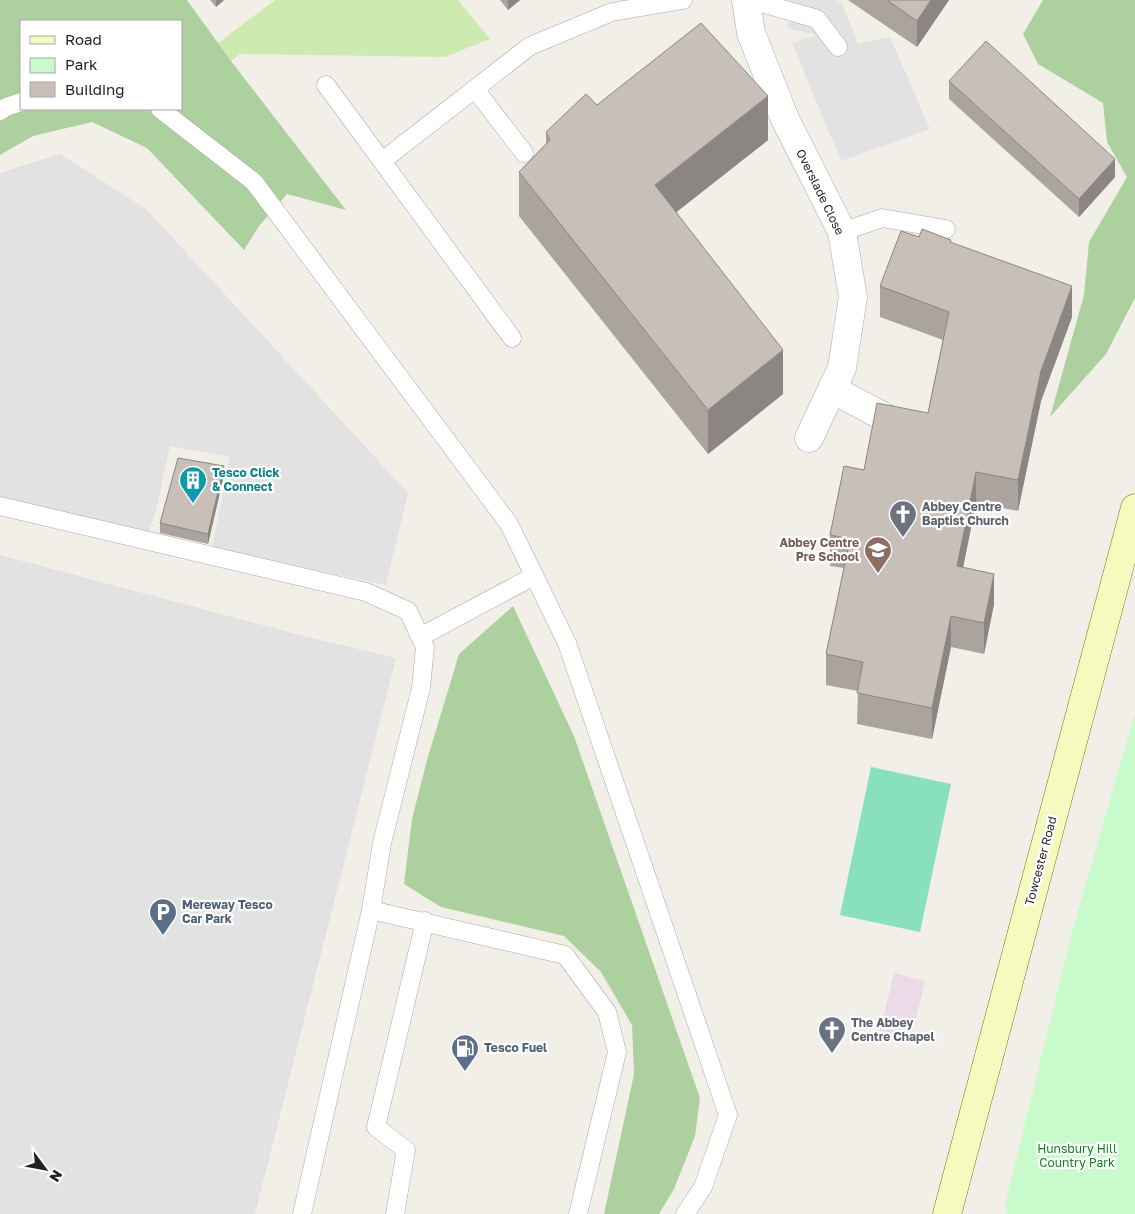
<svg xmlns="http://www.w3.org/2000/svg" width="1135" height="1214" font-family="'Golos Text',sans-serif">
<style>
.industrial{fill:#ebdbe8}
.grass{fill:#cdebb0}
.forest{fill:#add19e;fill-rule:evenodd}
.park{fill:#c8facc}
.pitch{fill:#88e0be}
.parking{fill:#e2e2e2}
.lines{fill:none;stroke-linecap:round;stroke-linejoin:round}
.lane-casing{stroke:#a9a9a9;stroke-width:19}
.street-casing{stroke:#a9a9a9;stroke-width:29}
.secondary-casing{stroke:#707d05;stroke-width:29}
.lane{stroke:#fff;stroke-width:18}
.street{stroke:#fff;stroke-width:28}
.secondary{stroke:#f7fabf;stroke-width:28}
.wall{fill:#aba49e}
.shaded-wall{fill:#8b8681}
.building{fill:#c7bfb8;stroke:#8b8681}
.labels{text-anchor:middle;stroke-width:4.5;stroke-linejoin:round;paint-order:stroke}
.street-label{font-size:12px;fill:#222;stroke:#fff}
.culture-label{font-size:12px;font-weight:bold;fill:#0d838f;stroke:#fff;text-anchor:start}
.worship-label{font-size:12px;font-weight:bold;fill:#5b616d;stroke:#fff;text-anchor:start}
.education-label{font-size:12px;font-weight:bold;fill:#785e54;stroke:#fff;text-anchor:end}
.service-label{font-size:12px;font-weight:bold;fill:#4e5e75;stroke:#fff;text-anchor:start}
.park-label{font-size:12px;fill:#0c8416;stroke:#fff}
</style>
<rect width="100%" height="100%" fill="#f2efe9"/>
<polygon class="industrial" points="894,973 925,981 910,1043 879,1036"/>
<polygon class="grass" points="275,0 458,0 490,39 445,57 240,54 231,61 218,43"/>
<g class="forest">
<path d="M0 0H187L231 61 346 210 287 194 259 226 244 250 147 148 92 122 33 136 0 155ZM21 21H181V109H21Z"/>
<polygon points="1043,0 1135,0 1135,298 1106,354 1050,417 1084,295 1089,242 1127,177 1107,142 1103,103 1038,64 1023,34"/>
<polygon points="513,606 574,736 700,1098 695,1136 674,1189 659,1214 604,1214 634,1074 632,1025 601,972 564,936 441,907 404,884 412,819 427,760 459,654"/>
</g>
<polygon class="park" points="1135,713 1135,1214 1007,1214 1005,1204 1071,936"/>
<polygon class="pitch" points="871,767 951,784 920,932 840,915"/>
<g class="parking">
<polygon points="790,0 836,0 843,5 858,44 890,37 930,129 841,161 792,43 816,35 787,28"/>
<polygon points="60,154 146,209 408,493 386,585 212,548 230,457 170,446 156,510 147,537 0,503 0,173"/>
<polygon points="0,555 304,636 396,658 255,1214 0,1214"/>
</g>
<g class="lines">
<g class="lane-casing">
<g id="lane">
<polyline points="751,0 817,19 838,47"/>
<polyline points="326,85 512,338"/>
<polyline points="475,89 524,153"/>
<polyline points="160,109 254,182 509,524 567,643 728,1115 703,1187 685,1214"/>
<polyline points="0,111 6,107 21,102"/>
<polyline points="382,161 530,46 612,12 683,0"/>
<polyline points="842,232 882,218 946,229"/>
<polyline points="0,506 366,592 408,611 425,647 421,688 382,843 371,910 302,1214"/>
<polyline points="420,637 534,576"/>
<polyline points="371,910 565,955 607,1012 617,1052 578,1214"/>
<polyline points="395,1214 406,1150 376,1127 425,921"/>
</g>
</g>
<g class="street-casing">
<g id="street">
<polyline points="746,0 751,33 785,119 842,232 853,297 842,368 809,438"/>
<polyline points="832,389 886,418"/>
</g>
</g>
<g class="secondary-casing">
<polyline id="secondary" points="947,1214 1135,508"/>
</g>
<use href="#lane" class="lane"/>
<use href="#street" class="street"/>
<use href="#secondary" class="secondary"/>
</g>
<g class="wall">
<polygon points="210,0 224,0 216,7"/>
<polygon points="500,0 520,0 508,10"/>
<polygon points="848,0 949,0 917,47"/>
<polygon points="949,81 1115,177 1079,217 949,99"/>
<polygon points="597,105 768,140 676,212 783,394 708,454 519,216 519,172 546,144 546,132"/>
<polygon points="919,237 951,242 1072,317 1041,401 1018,511 976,503 963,568 994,604 984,654 951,647 932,739 857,724 858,691 826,685 826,654 844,568 830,566 830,535 864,470 928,413 943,340 880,317 880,286"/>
<polygon points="224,475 208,544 160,533 160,523"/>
</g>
<g class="shaded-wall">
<polygon points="216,0 224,0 216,7"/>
<polygon points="508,0 520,0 508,10"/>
<polygon points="931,0 949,0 917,47 917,21"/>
<polygon points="768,96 768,140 655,229 655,185"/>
<polygon points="1115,159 1115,177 1079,217 1079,199"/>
<polygon points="1072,286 1072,317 1041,401 1018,511 1018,480 1041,371"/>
<polygon points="783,350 783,394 708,454 708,410"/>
<polygon points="224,466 224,475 208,544 208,534"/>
<polygon points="976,472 976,503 957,597 957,566"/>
<polygon points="994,574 994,604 984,654 984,623"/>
<polygon points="951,616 951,647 932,739 932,708"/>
</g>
<g class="building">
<polygon points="887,0 931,0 917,21"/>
<polygon points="701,23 768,96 655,185 783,350 708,410 519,172 550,140 546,132 586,94 597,105"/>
<polygon points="986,41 1115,159 1079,199 949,81"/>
<polygon points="922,229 951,240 950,242 1072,286 1041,371 1018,480 976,472 957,566 994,574 984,623 951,616 932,708 857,693 863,662 826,654 850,539 830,535 844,466 864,470 877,403 928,413 949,312 880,286 901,231 919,237"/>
<polygon points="178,458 224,466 208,534 160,523"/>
</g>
<defs>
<g id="building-pin" transform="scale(1.4375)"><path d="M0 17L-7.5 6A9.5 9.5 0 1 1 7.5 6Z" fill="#0f9aa8" stroke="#fff"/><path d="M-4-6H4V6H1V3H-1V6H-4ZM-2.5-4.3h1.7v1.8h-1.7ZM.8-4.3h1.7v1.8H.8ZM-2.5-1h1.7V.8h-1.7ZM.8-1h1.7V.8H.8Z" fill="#fff"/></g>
<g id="church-pin" transform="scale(1.4375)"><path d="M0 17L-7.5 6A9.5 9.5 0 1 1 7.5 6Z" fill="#6b7280" stroke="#fff"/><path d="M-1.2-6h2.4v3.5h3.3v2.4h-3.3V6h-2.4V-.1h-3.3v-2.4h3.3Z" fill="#fff"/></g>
<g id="school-pin" transform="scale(1.4375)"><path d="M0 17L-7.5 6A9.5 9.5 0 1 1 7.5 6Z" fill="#8d6e63" stroke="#fff"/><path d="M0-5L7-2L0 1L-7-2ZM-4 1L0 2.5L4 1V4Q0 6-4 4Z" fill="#fff"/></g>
<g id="parking-pin" transform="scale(1.4375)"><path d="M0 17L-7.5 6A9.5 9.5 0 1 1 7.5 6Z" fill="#5c6f8a" stroke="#fff"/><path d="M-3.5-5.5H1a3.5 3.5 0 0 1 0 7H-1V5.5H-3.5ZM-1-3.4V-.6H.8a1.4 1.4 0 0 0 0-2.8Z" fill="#fff"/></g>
<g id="fuel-pin" transform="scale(1.4375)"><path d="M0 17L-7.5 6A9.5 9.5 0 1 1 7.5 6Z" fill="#5c6f8a" stroke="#fff"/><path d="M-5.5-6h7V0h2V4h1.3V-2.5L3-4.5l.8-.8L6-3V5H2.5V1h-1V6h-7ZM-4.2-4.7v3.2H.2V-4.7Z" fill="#fff"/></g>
</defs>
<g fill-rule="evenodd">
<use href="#building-pin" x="193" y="480"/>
<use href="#church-pin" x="903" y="514"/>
<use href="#school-pin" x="878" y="550"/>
<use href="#parking-pin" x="163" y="912"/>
<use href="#church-pin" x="832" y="1030"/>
<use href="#fuel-pin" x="465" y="1048"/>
</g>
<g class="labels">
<g class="street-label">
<text transform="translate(820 192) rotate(64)" y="4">Overslade Close</text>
<text transform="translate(1041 861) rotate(-75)" y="4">Towcester Road</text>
</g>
<g class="culture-label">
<text x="212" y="477">Tesco Click<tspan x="212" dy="14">&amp; Connect</tspan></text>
</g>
<g class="worship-label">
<text x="922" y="511">Abbey Centre<tspan x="922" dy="14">Baptist Church</tspan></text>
<text x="851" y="1027">The Abbey<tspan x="851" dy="14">Centre Chapel</tspan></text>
</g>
<g class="education-label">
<text x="859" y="547">Abbey Centre<tspan x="859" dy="14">Pre School</tspan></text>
</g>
<g class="service-label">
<text x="182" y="909">Mereway Tesco<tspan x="182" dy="14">Car Park</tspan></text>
<text x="484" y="1052">Tesco Fuel</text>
</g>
<g class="park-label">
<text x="1077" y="1153">Hunsbury Hill<tspan x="1077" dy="14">Country Park</tspan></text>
</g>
</g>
<rect x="20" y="20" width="162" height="90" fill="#ffffff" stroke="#a7a7a7"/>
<rect x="30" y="36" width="25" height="8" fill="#f7fabf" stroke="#a7a7a7"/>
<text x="65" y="45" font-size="15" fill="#222222">Road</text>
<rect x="30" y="58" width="25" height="15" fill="#c8facc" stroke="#a7a7a7"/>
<text x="65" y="70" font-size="15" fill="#222222">Park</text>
<rect x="30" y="82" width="25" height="15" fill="#c7bfb8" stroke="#a7a7a7"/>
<text x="65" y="95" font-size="15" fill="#222222">Building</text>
<g transform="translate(45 1169) rotate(122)" stroke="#ffffff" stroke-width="4" paint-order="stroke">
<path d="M0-4L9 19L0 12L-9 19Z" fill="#222222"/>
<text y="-8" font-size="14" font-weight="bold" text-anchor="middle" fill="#222222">N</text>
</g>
</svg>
